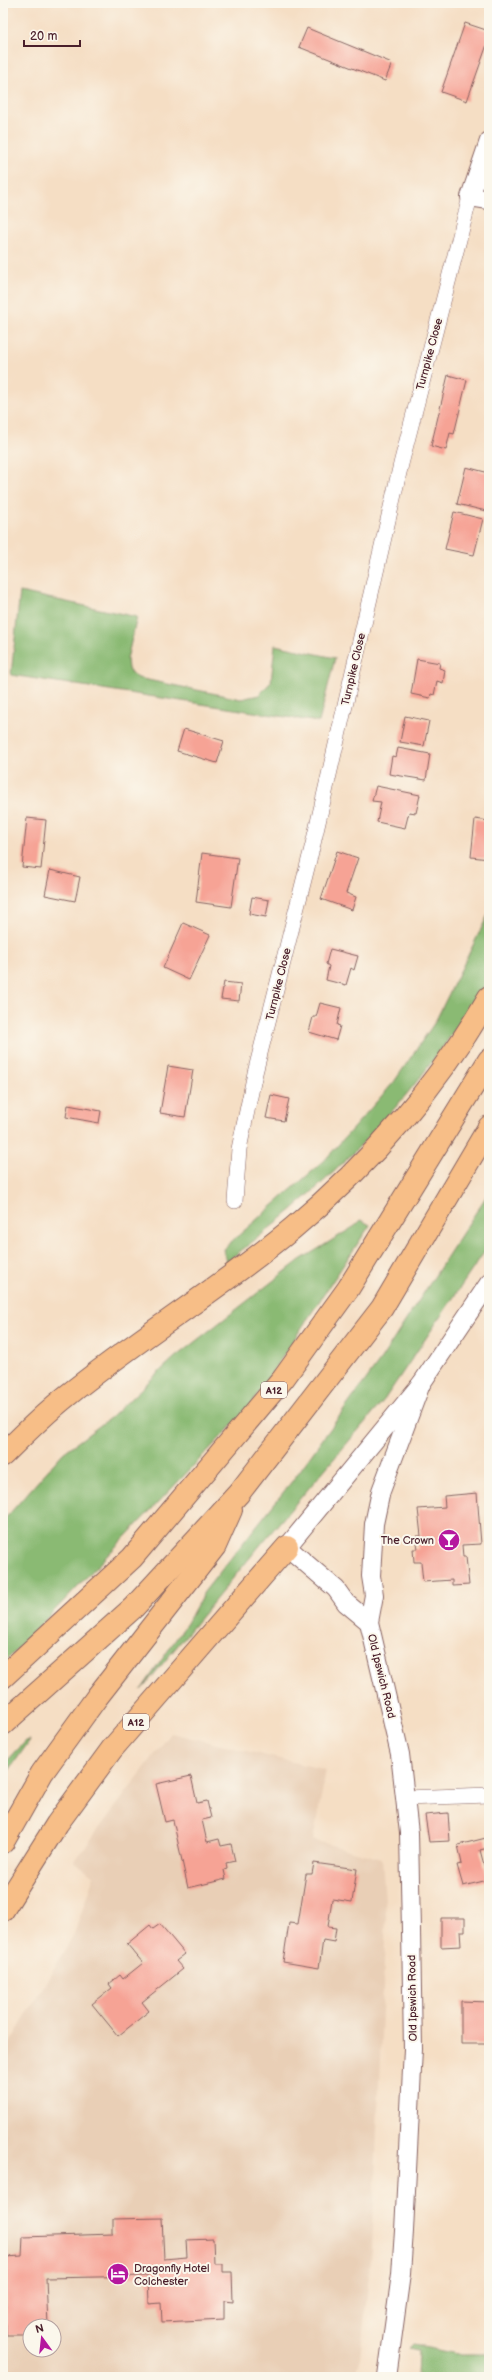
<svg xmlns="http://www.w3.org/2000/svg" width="492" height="2380" font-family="'Balsamiq Sans',sans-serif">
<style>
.built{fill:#e9cfb6;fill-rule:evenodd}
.forest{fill:#8aba73;stroke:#6a6c4f}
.building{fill:#f6a395}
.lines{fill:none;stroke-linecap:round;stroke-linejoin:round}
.minor-casing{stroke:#866261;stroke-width:16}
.tertiary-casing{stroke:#866261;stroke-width:20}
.trunk-casing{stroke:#866261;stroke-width:24}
.minor{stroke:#fff;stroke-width:15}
.tertiary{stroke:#fff;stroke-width:18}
.trunk{stroke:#f7be87;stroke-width:22}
.labels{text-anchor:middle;stroke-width:4;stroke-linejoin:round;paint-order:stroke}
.shield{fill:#fbf7ec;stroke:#7f6065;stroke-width:1}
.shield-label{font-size:10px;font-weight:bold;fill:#4a1f2b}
.street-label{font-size:11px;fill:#4a1f2b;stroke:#fbf7ec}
.poi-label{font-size:11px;fill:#4a1f2b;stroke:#fbf7ec;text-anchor:end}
</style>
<rect width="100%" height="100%" fill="#fbf7ec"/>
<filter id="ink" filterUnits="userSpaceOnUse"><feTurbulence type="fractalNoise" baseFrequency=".025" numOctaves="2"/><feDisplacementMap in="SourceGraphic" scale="8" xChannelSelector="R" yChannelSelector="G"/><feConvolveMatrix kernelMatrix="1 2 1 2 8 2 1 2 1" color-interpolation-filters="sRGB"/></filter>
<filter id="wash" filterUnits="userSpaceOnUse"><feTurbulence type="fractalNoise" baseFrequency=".012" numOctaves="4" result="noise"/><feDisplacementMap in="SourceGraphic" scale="16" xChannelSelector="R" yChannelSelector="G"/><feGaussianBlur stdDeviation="0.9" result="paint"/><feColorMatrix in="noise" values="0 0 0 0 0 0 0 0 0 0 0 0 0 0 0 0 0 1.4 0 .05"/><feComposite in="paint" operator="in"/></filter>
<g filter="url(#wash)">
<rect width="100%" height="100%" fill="#f5dec4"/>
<path class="built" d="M171 1733 326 1770 313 1840 382 1859 386 1916 372 2251 360 2358 354 2377H3V2055L74 1934 94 1875 74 1862ZM30 2326H54V2350H30Z"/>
<g class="forest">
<polygon points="20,592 137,617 127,659 128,669 138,678 241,699 259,695 271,682 275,645 335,658 319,722 11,675"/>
<path d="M489 913C489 925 492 968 489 976 485 988 465 1013 458 1025 395 1120 316 1195 226 1262L223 1249 324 1161 394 1082 435 1022Z"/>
<polygon points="489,1192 489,1245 384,1400 262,1543 141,1690 187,1623 204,1592 293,1480 381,1359"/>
<polygon points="361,1220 370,1225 247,1410 3,1664 3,1521 63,1453 110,1418 174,1358 300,1260 355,1226"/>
<polygon points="30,1740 3,1779 3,1765 26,1741"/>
<polygon points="413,2345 458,2354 489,2354 489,2377 417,2377 418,2351 409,2349"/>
</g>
<g id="blocks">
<g class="building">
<polygon points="465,23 489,31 489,39 467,101 441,92"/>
<polygon points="307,28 392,63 385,81 299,47"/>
<polygon points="448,375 467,380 454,434 450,433 446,450 431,446"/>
<polygon points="466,467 489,473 489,499 486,511 457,504"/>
<polygon points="454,512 483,519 474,555 445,549"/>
<polygon points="488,630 489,630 489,650 485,650"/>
<polygon points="417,659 440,663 439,668 445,670 443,683 437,681 434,695 431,694 430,698 411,694"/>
<polygon points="405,716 429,721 424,746 400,742"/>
<polygon points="184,729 224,741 217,763 177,751"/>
<polygon points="398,748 430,754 426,780 389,774 392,756 396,757"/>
<polygon points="376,786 420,795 416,813 409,812 405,828 377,822 381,802 372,801"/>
<polygon points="27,818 46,820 41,869 22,867"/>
<polygon points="475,819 489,821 489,859 471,857"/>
<polygon points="337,851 358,858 346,893 356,897 352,910 321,899"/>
<polygon points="202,853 238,858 231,907 196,902"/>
<polygon points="50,870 80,877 75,901 45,895"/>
<polygon points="252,897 269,900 266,917 249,914"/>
<polygon points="183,923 210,935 189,980 163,968"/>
<polygon points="330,949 358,956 354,970 351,968 346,985 326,980 329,966 326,964"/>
<polygon points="224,982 241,984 239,1001 221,999"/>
<polygon points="320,1003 341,1008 337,1025 340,1026 336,1040 309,1032 313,1017 316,1017"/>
<polygon points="168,1066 193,1070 185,1117 160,1113"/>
<polygon points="271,1095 289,1099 284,1121 266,1118"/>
<polygon points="68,1105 101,1111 99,1123 66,1117"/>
<polygon points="477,1493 481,1544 462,1545 463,1557 466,1557 469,1585 452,1586 452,1580 423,1582 421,1562 414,1562 413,1549 418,1549 416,1536 421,1536 418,1509 445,1507 444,1496"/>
<polygon points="191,1776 197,1803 207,1801 211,1818 202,1820 207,1842 219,1839 221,1846 231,1844 235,1861 226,1863 227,1869 224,1870 226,1879 188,1888 173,1820 165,1822 156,1784"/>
<polygon points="448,1813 450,1841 429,1842 425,1815"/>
<polygon points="486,1838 488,1848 480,1850 488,1880 463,1886 457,1865 462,1864 458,1845"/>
<polygon points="314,1863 357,1869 352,1902 332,1899 328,1927 336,1928 334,1942 323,1940 319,1968 283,1962 289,1923 298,1924 306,1874 312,1874"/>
<polygon points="441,1918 465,1918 465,1931 460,1931 461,1946 441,1947"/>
<polygon points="160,1924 185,1954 176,1961 183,1969 142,2002 149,2011 118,2036 92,2004 112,1988 109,1984 120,1975 123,1979 143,1963 127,1944 150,1925 153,1929"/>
<polygon points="461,2001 489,2002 489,2044 461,2044"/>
<polygon points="162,2218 164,2259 187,2257 186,2240 213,2239 214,2264 223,2264 223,2272 232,2272 233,2302 224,2301 224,2319 162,2322 161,2303 149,2304 148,2276 46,2278 48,2326 30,2326 30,2335 6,2335 5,2257 22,2256 23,2237 113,2234 113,2219"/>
</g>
</g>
</g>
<g filter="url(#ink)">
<use href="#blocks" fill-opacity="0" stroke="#866261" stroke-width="1"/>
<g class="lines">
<g class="minor-casing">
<g id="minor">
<polyline points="235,1201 239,1149 255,1073 313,844 401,464 470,197"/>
<polyline points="405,1798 489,1795"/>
</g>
</g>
<g class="tertiary-casing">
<g id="tertiary">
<polyline points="489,141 470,197 489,200"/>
<polyline points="369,1622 346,1603 336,1589 287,1547 421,1384 489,1283"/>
<polyline points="387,2377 401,2274 404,2231 413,2049 411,1931 409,1833 400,1754 369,1622 374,1595 371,1576 374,1524 381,1491 421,1384"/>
</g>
</g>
<g class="trunk-casing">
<g id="trunk">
<path d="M3 1455C24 1434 45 1413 68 1395 141 1336 221 1288 293 1228 370 1164 439 1084 489 997"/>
<polyline points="3,1677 132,1558 283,1379 348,1289 489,1060"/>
<polyline points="3,1724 134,1607 239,1493 382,1308 489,1127"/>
<polyline points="3,1842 42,1773 97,1697 215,1546 231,1510"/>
<polyline points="3,1910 57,1824 112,1749 287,1547"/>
</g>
</g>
<use href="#minor" class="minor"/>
<use href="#tertiary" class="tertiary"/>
<use href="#trunk" class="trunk"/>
</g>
</g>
<defs>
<g id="bar-disc" transform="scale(1.15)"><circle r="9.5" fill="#b5179e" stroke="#fbf7ec"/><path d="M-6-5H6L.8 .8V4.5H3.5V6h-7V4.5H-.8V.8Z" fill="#fff"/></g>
<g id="hotel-disc" transform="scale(1.15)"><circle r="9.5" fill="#b5179e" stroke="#fbf7ec"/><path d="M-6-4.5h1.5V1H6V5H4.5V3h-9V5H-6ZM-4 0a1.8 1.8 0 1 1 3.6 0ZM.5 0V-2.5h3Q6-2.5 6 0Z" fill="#fff"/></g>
</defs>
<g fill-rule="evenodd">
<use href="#bar-disc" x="449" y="1540"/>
<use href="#hotel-disc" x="118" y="2274"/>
</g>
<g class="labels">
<g class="shield">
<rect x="261" y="1382" width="26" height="16" rx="3"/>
<rect x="123" y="1714" width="26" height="16" rx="3"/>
</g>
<g class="shield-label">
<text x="274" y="1394">A12</text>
<text x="136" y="1726">A12</text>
</g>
<g class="street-label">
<text transform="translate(429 354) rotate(-75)" y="4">Turnpike Close</text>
<text transform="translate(353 669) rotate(-77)" y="4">Turnpike Close</text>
<text transform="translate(278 984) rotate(-76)" y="4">Turnpike Close</text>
<text transform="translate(382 1676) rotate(76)" y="4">Old Ipswich Road</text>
<text transform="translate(412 1998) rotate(-91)" y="4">Old Ipswich Road</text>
</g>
<g class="poi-label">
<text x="434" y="1544">The Crown</text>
<text x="134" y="2272" text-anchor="start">Dragonfly Hotel<tspan x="134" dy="13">Colchester</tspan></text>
</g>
</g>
<rect width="492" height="2380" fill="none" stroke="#fbf7ec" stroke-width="16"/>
<g transform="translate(42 2338) rotate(345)"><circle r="19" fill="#fbf7ec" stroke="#b4a19f"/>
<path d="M0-3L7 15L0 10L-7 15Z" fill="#b5179e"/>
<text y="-6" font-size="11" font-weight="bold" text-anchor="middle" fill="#4a1f2b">N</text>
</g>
<path d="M24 40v6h56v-6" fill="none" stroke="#4a1f2b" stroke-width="2"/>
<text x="30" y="40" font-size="12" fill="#4a1f2b" stroke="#fbf7ec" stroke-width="3" paint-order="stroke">20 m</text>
</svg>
